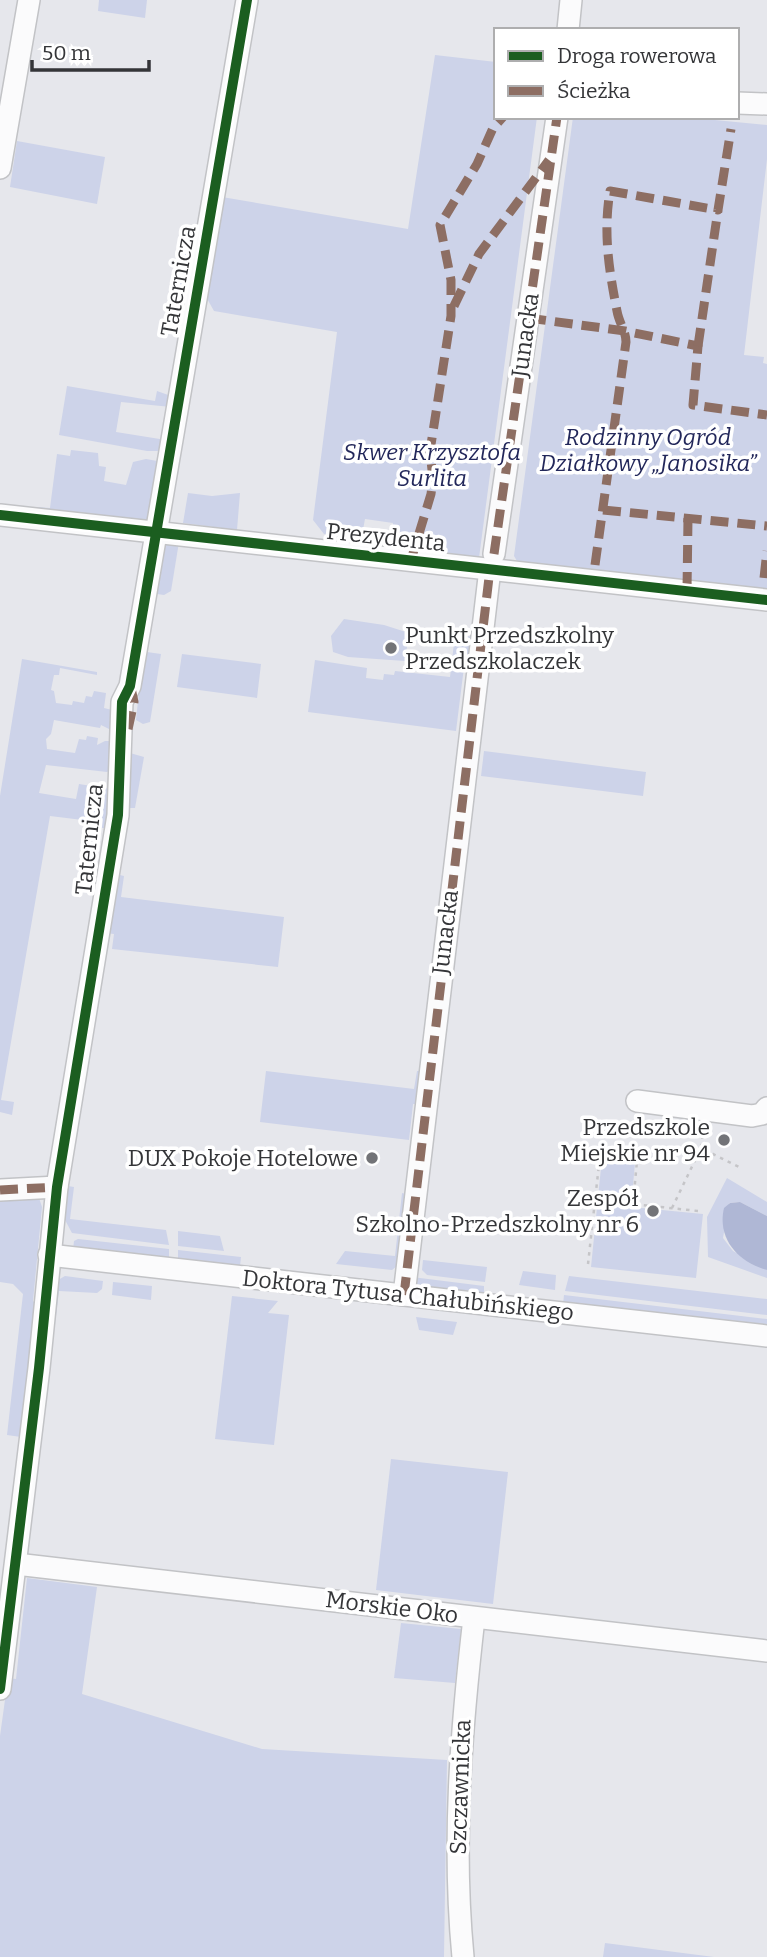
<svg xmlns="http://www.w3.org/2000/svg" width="767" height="1957" font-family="Bitter,serif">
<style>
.green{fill:#cdd3e9}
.water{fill:#afb7d5}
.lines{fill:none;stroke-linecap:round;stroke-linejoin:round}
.minor-casing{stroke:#c2c3c6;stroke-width:24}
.path{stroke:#c5c5c8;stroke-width:2.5;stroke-dasharray:3.5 5;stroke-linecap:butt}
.minor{stroke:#fbfbfc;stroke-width:21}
.quiet{stroke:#8d6e63;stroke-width:9;stroke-dasharray:18 9;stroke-linecap:butt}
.cycleway-casing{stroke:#fff;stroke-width:15}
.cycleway{stroke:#1b5e20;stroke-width:10}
.poi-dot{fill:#727377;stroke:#fff;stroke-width:2.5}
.labels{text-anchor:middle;stroke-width:7;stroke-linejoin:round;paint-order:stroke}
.street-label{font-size:23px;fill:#343538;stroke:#fff}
.park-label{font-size:23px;font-style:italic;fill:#22275a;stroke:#fff}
.poi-label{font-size:23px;fill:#343538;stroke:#fff;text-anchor:end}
</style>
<rect width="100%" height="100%" fill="#e6e7ec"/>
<g class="green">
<polygon points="99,0 147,0 145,18 98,11"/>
<polygon points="435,55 496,62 496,117 537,117 479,558 391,548 393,523 365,519 361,540 324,534 313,520 337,332 214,311 205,295 222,197 408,229"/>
<polygon points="573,117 684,117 767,125 767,159 744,355 764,357 763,363 767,364 767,590 517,561 514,556"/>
<polygon points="17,141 105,157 97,204 10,187"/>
<polygon points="183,238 199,242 191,292 174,291"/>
<polygon points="67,386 155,401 157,391 171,396 171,407 121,402 116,432 166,440 165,451 147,451 59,435"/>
<polygon points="71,450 98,453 99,466 106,467 104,481 126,485 133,462 146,459 163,462 148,523 35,514 36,507 50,508 57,454 70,456"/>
<polygon points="188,493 212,496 240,493 237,530 183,523"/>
<polygon points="179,542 171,591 164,595 157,594 154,591 163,546"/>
<polygon points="344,619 384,625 409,633 405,661 348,657 333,652 331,636"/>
<polygon points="455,635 475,637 471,667 464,667 456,731 308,712 315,660 367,668 366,678 383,680 384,674 394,675 395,671 450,677"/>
<polygon points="147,652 161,654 150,722 143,724 136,720 143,654"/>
<polygon points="182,654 261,664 257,698 177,687"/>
<polygon points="22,659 97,672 97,675 60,668 59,675 54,675 51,690 54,691 56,703 72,705 73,701 84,703 86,696 92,697 94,691 106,693 104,708 116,711 113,731 101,725 100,728 54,720 51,734 46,739 47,749 75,753 79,739 86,740 87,736 98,738 97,745 105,741 113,741 110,770 107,772 46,765 39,793 76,799 79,784 110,789 109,828 98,828 99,822 50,816 1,1100 14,1102 12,1115 0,1112 0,796"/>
<polygon points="484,751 646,772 643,796 481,776"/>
<polygon points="130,753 144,757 135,808 128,808"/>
<polygon points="115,874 124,876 121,897 284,917 278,967 112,949 114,934 105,933"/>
<polygon points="266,1071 414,1089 417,1071 421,1071 420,1104 413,1104 409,1140 260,1122"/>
<polygon points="603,1148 636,1152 631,1207 703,1214 696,1278 591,1267"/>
<polygon points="727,1178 767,1202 767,1216 740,1202 729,1203 723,1238 733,1251 767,1270 767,1278 708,1257 707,1217"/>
<polygon points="68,1186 74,1187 70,1219 166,1230 169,1245 72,1233 64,1218"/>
<polygon points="402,1193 406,1194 404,1247 399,1250 397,1266 392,1270 336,1264 345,1251 395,1256"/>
<polygon points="38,1195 42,1207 33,1301 38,1306 21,1437 7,1435 23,1294 13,1284 0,1282 0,1196"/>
<polygon points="178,1231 220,1236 224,1251 178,1246"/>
<polygon points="78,1239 169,1249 169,1258 73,1250 74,1241"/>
<polygon points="178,1250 241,1257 240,1266 178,1262"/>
<polygon points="423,1260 487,1267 485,1282 427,1275 422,1270"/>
<polygon points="523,1271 556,1275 555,1290 519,1285"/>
<polygon points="65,1276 103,1281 102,1289 97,1293 59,1291 50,1365 47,1365 58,1280"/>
<polygon points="569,1276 767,1299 767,1315 565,1291"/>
<polygon points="412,1277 484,1286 484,1294 418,1287"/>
<polygon points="113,1282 152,1286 151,1300 112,1295"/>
<polygon points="564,1295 767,1319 767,1330 563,1304"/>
<polygon points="232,1296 278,1301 268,1313 289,1315 274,1445 215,1439"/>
<polygon points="416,1317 457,1322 453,1335 419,1330"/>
<polygon points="391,1459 508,1472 493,1604 376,1590"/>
<polygon points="27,1578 97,1587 82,1694 262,1749 447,1760 444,1957 0,1957 0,1736 8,1678 16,1679"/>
<polygon points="401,1623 461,1629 455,1683 394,1678"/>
<polygon points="605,1943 714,1957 603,1957"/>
</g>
<path class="water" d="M740 1202 767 1216V1270C737 1262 717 1238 724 1208L730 1203Z"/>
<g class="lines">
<g class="minor-casing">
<g id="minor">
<polyline points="568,30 571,0"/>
<polyline points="737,103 767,104"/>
<polyline points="0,168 29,0"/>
<polyline points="0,515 767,600"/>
<polyline points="494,554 557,117"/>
<polyline points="637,1101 752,1116 762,1114 767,1108"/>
<polyline points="0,1190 57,1187"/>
<polyline points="49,1255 767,1336"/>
<polyline points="404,1295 490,569"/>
<path d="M16 1564C267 1591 517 1621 767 1651"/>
<polyline points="0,1689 39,1368 57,1187 118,815 122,702 130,686 247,0"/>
<path d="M463 1957C452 1842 461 1731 474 1618"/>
</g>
</g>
<g class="path">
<polyline points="704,1127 701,1148 741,1168"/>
<polyline points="672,1208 701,1148"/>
<polyline points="588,1264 601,1146 638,1150 633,1204 698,1211"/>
</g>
<use href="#minor" class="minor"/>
<g class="quiet">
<polyline points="454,306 479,254 549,160"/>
<polyline points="528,318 625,331 698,346 693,405 767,415"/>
<polyline points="698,346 718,210"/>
<polyline points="603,510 767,526"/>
<polyline points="494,554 557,117"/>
<polyline points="411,560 431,494 433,479 430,451 451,316 451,280 440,225 477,164 493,128 503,117"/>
<path d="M595 565 626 342C626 331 619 323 617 311 609 270 603 233 610 191L718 210 731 129"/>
<polyline points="764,578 767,551"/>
<polyline points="687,590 688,518"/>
<polyline points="128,729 134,702 131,688"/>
<polyline points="0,1190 57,1187"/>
<polyline points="404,1295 490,569"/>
</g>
<g class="cycleway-casing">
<g id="cycleway">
<polyline points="0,515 767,600"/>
<polyline points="0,1689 39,1368 57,1187 118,815 122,702 130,686 247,0"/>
</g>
</g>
<use href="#cycleway" class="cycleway"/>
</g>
<g class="poi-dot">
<circle cx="391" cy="648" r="7"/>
<circle cx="724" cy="1140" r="7"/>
<circle cx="372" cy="1158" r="7"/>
<circle cx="653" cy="1211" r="7"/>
</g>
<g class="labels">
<g class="street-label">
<text transform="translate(178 281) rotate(-80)" y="8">Taternicza</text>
<text transform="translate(525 335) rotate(-82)" y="8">Junacka</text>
<text transform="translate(386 537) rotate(6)" y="8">Prezydenta</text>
<text transform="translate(89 839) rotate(-84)" y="8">Taternicza</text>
<text transform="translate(445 932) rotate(-83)" y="8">Junacka</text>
<text transform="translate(408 1295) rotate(6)" y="8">Doktora Tytusa Chałubińskiego</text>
<text transform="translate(392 1607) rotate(7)" y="8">Morskie Oko</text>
<text transform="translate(460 1787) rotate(-88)" y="8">Szczawnicka</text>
</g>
<g class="park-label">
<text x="648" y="445">Rodzinny Ogród<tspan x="648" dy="26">Działkowy „Janosika”</tspan></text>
<text x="432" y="460">Skwer Krzysztofa<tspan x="432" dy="26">Surlita</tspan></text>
</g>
<g class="poi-label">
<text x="405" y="643" text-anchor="start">Punkt Przedszkolny<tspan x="405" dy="26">Przedszkolaczek</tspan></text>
<text x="710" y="1135">Przedszkole<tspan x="710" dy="26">Miejskie nr 94</tspan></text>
<text x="358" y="1166">DUX Pokoje Hotelowe</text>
<text x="639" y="1206">Zespół<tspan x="639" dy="26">Szkolno-Przedszkolny nr 6</tspan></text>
</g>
</g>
<rect x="494" y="28" width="245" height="91" fill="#ffffff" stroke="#aeaeaf" stroke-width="2"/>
<rect x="508" y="51" width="35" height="10" fill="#1b5e20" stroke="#aeaeaf" stroke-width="2"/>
<text x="557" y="63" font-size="21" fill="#343538">Droga rowerowa</text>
<rect x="508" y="86" width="35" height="10" fill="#8d6e63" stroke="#aeaeaf" stroke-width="2"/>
<text x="557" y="98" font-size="21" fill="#343538">Ścieżka</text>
<path d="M32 60v10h117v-10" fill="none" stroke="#343538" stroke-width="3.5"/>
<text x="42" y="60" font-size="21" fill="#343538" stroke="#ffffff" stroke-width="5" paint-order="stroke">50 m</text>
</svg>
